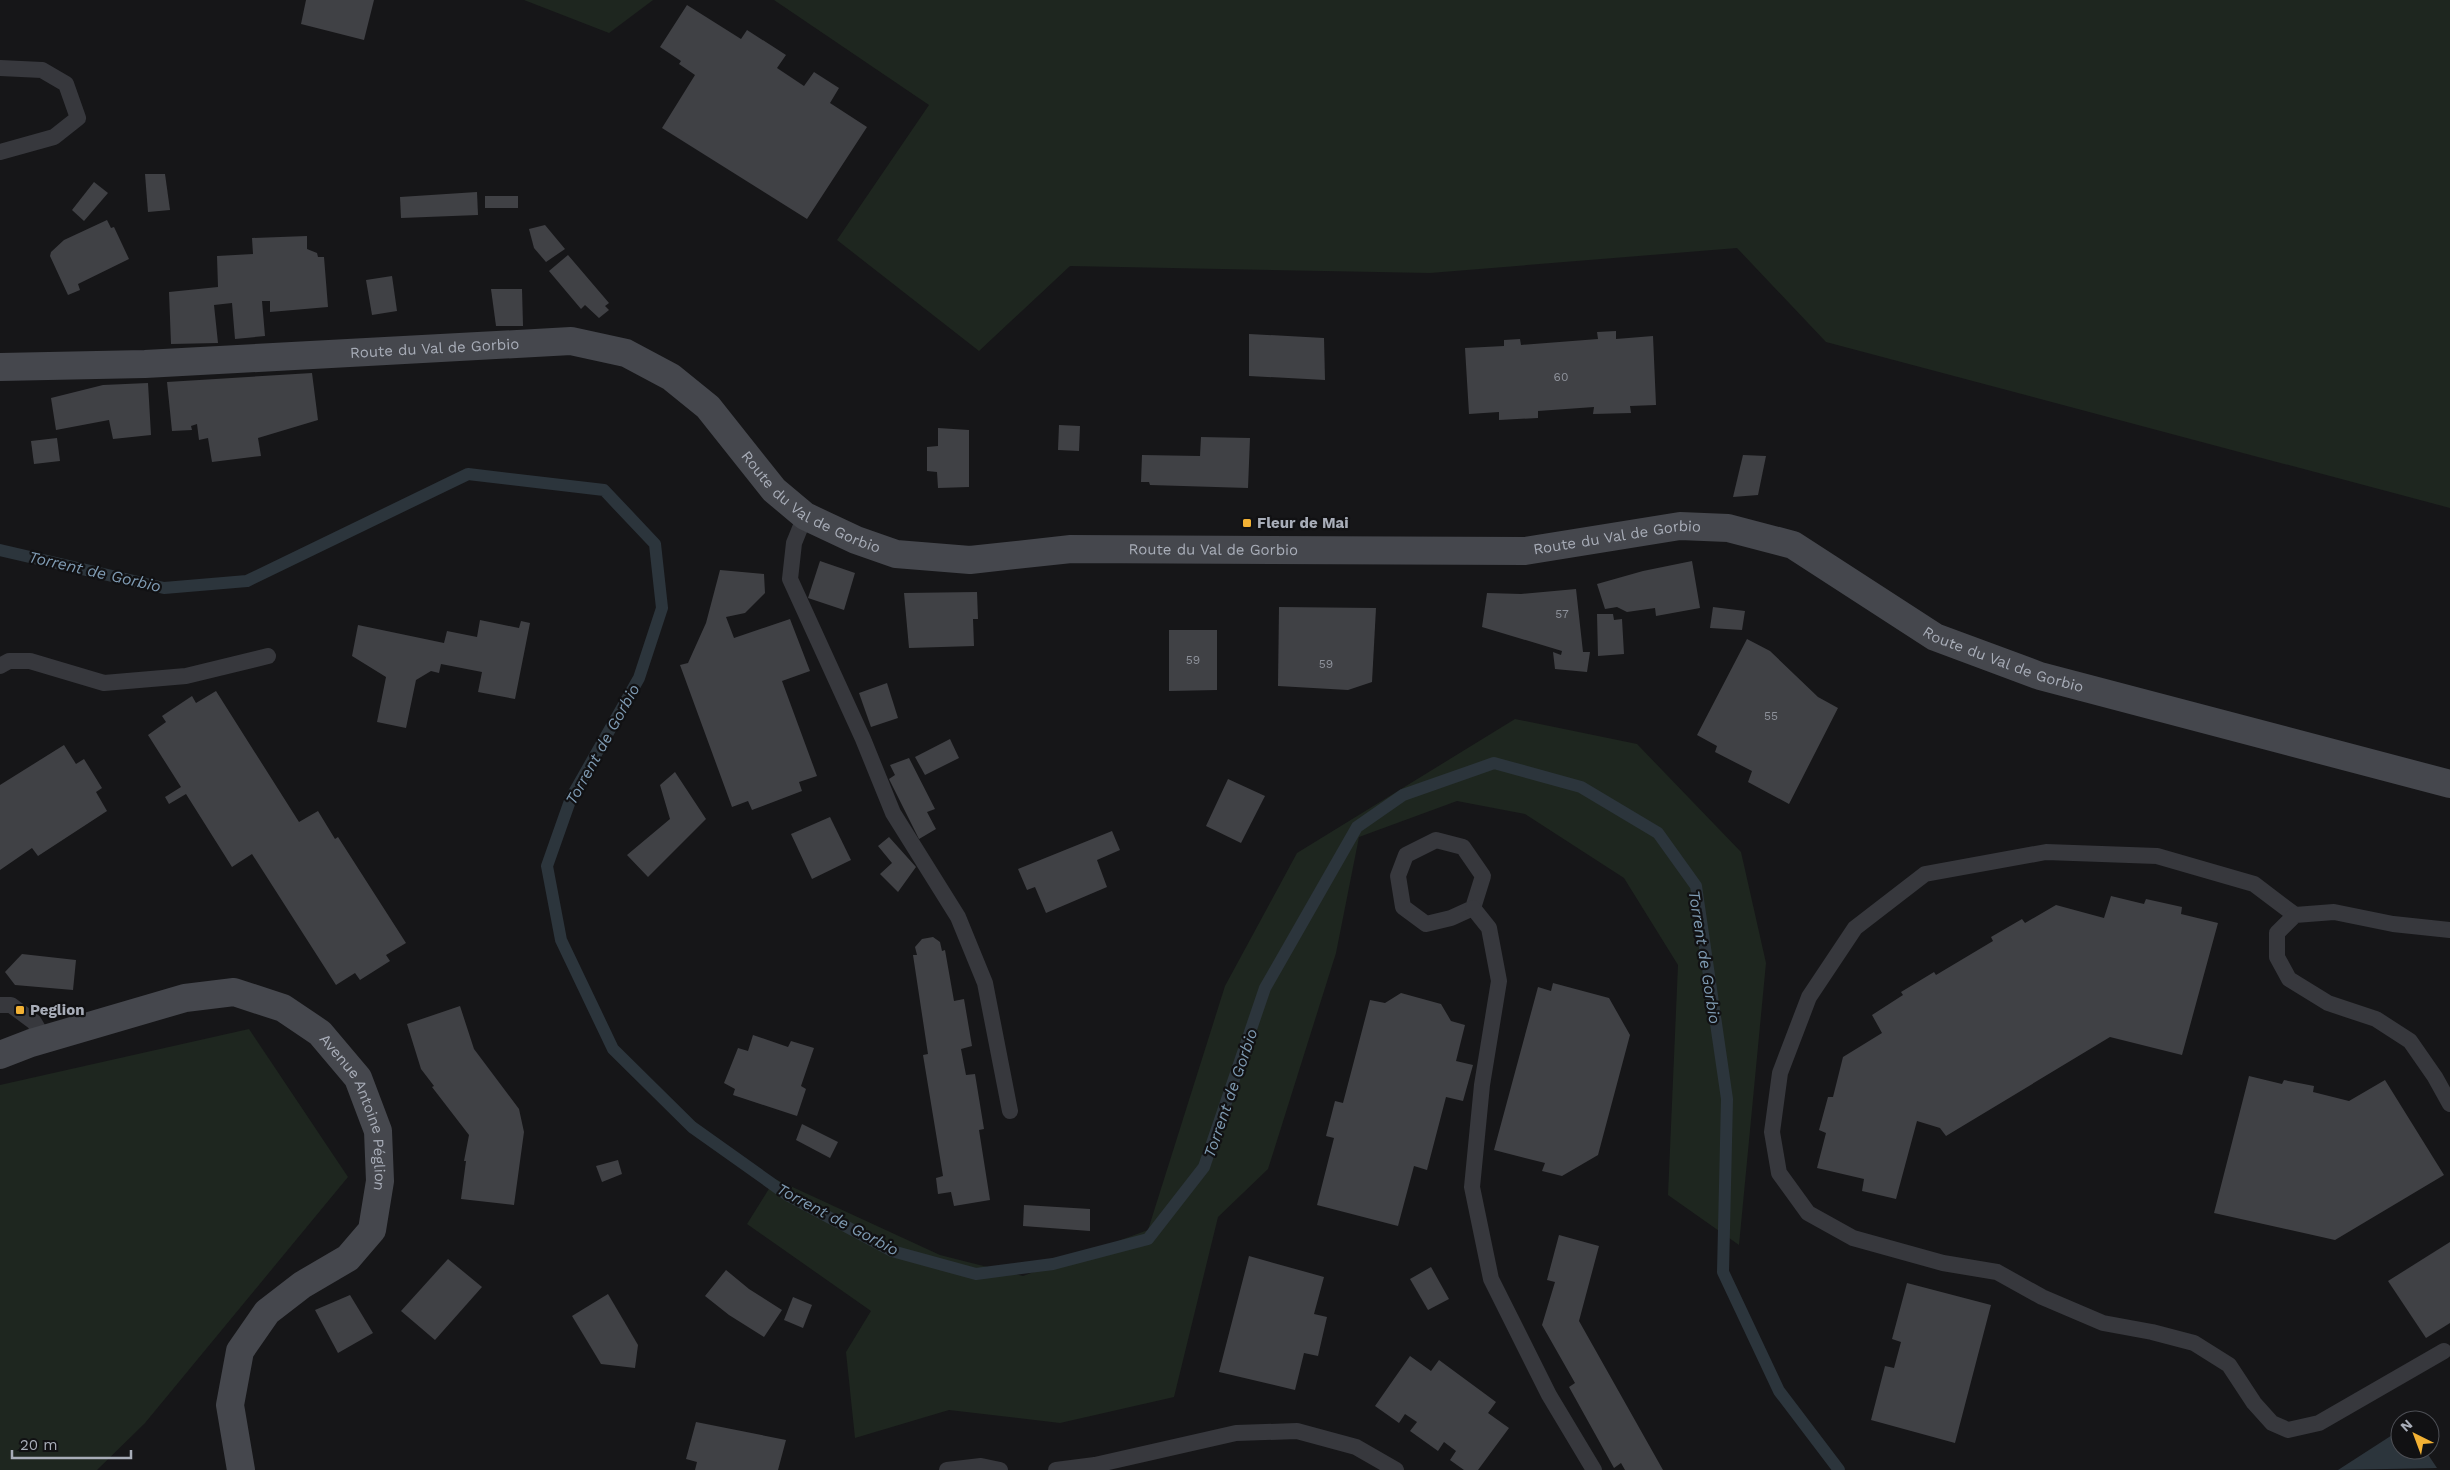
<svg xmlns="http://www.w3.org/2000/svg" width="2450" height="1470" font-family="'Work Sans',sans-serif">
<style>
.green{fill:#1e261f}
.water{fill:#2c353c}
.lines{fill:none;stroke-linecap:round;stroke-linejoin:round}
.stream{stroke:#2c353c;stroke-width:12}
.building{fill:#404145}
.lane{stroke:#37383d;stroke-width:16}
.secondary{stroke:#45474d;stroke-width:28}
.poi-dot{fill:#f2b134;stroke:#111113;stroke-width:2}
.labels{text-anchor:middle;stroke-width:4.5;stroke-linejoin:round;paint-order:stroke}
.number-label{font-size:12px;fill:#8e929b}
.street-label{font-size:15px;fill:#a8adb8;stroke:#111113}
.poi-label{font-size:15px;font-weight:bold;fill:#a8adb8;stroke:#111113;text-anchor:start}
.water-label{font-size:16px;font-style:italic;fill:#7f9bb3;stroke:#111113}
</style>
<rect width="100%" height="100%" fill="#161618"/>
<g class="green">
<polygon points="524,0 653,0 609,33"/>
<polygon points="774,0 2450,0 2450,508 1826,342 1737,248 1430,273 1070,266 979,351 837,240 929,105"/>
<polygon points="1515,719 1637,744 1741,852 1766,963 1739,1245 1668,1195 1678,965 1624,878 1525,814 1457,801 1359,837 1336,953 1268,1169 1218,1217 1174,1397 1060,1423 949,1410 855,1438 846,1352 871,1311 747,1224 775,1179 940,1255 1023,1276 1148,1230 1225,986 1297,853"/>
<polygon points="249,1029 348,1177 145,1423 97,1470 0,1470 0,1085"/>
</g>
<polygon class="water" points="2400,1430 2400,1450 2425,1450 2437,1468 2338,1470"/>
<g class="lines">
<polyline class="stream" points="0,550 164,588 247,581 468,474 604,490 655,544 662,608 639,678 571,798 547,866 561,940 613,1049 692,1127 789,1196 892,1251 976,1274 1053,1264 1148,1239 1204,1167 1265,988 1357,827 1403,795 1494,763 1581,787 1658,833 1696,886 1727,1099 1723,1272 1779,1391 1839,1470"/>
</g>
<g class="building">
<polygon points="306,0 374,0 364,40 301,24"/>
<polygon points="687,5 741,39 747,30 786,55 777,68 804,86 814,72 839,88 830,103 867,127 807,219 662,128 695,75 679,64 681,61 660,47"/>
<polygon points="145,174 165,174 170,210 148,212"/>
<polygon points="94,182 108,193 84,221 72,210"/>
<polygon points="477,192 478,215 401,218 400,197"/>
<rect x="485" y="196" width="33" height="12"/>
<polygon points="107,220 111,228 114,227 129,259 78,284 80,290 68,295 50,256 51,252 64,240"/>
<polygon points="545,225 565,249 546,262 534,248 529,229"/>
<polygon points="307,236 307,249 317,253 318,257 324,257 328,307 270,312 270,301 262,301 265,336 235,339 232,303 214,305 218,343 171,344 169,292 218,287 217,256 253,254 252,238"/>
<polygon points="568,255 609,303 605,306 609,310 599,318 585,305 581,309 549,271"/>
<polygon points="392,276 397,311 372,315 366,280"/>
<polygon points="491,289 522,289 523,326 496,326"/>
<polygon points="1616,331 1616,339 1653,336 1656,405 1630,406 1631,413 1593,414 1594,407 1538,411 1538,418 1499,420 1499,412 1469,414 1465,348 1504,346 1504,340 1520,339 1521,345 1598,339 1597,332"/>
<polygon points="1249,334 1324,338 1325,380 1249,376"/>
<polygon points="312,373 318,420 258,438 261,456 212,462 208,438 199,440 197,424 191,426 192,430 172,431 167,382"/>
<polygon points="148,383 151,435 113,439 109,420 56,430 51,398 103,385"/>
<polygon points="1059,425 1080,426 1079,451 1058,450"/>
<polygon points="938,428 969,430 969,487 938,488 937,472 927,471 927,447 938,446"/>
<polygon points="1201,437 1250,438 1248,488 1150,485 1149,482 1141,482 1142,455 1200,456"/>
<polygon points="57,438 60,461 34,464 31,441"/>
<polygon points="1743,455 1766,456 1758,495 1733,497"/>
<polygon points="820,561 855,573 844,610 808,598"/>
<polygon points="1692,561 1700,608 1656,616 1655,608 1627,612 1617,607 1605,609 1597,584 1643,571"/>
<polygon points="720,570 764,574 765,593 745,613 726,617 734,638 790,619 810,671 782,681 817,776 799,782 802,791 752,810 748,801 732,807 680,665 688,663 706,623"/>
<polygon points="1576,589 1583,652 1590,652 1587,672 1555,669 1553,652 1561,655 1562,651 1482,627 1487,593 1521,594"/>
<polygon points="977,592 978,619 973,619 974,646 909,648 904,593"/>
<polygon points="1279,607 1376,608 1372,682 1348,690 1278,686"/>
<polygon points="1713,607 1745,611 1742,630 1710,628"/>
<polygon points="1597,614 1613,614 1614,620 1622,619 1624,654 1598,656"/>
<polygon points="480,620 519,628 521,621 530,623 515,699 478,692 482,672 441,664 439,673 431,671 416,680 406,728 377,722 386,677 352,656 358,625 444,643 447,631 477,637"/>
<polygon points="1169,630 1217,630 1217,690 1169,691"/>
<polygon points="1747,639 1770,651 1818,697 1838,708 1789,804 1748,782 1752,771 1715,752 1717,746 1697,735"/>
<polygon points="887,683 898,718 871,727 859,693"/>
<polygon points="216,691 299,822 318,811 335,839 338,837 406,943 386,955 390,961 360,980 355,973 336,985 252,854 232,867 186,794 169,804 165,797 181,787 148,735 166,722 162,716 192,696 196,703"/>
<polygon points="950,739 959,758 925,775 915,757"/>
<polygon points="64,745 76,764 84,759 102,788 96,792 107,811 38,856 32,848 0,870 0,785"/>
<polygon points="909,758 935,809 927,812 936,829 919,839 889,779 895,775 890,765"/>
<polygon points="675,772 706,819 648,877 627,855 670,819 660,785"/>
<polygon points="1228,779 1265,796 1241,843 1206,826"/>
<polygon points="830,817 851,860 812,879 791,834"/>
<polygon points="1112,831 1120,850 1097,860 1107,887 1046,913 1035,887 1027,890 1018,869"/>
<polygon points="889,837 916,867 898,892 880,874 892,863 878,846"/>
<polygon points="2111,896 2144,904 2146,899 2182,907 2181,914 2218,923 2182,1055 2110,1037 1946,1136 1940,1128 1917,1121 1896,1199 1862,1191 1864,1179 1817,1168 1826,1133 1819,1130 1828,1097 1833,1097 1843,1057 1882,1033 1872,1015 1903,995 1901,992 1934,972 1936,975 1993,941 1991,937 2022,919 2025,923 2056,905 2104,918"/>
<polygon points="933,937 940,942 942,951 945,950 954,1001 964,999 972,1046 961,1049 966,1075 975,1074 984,1129 979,1130 990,1200 954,1206 951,1192 938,1194 936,1178 943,1176 923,1055 928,1054 913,955 917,955 915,947 922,939"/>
<polygon points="22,954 76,960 73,990 15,985 5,972"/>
<polygon points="1553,983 1609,998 1630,1035 1598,1155 1562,1176 1542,1171 1545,1163 1494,1150 1538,987 1551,991"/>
<polygon points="1401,993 1441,1004 1451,1021 1465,1025 1456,1061 1473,1065 1463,1101 1446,1097 1427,1170 1414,1166 1398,1226 1317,1205 1334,1138 1326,1136 1335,1101 1343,1103 1370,1000 1385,1003"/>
<polygon points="460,1006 474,1049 519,1109 524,1132 514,1205 461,1199 466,1161 464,1161 469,1135 432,1087 434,1086 421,1069 407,1024"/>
<polygon points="753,1035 788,1047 791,1041 814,1048 801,1086 806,1089 797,1116 733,1095 735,1089 724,1083 738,1048 748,1051"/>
<polygon points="2249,1076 2282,1084 2284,1080 2314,1086 2313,1092 2349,1101 2385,1080 2444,1175 2335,1240 2214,1213"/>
<polygon points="802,1124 838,1142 830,1158 796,1140"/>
<polygon points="618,1160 622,1174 602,1182 596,1166"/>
<polygon points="1024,1205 1090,1209 1090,1231 1023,1226"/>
<polygon points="1559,1235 1599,1246 1579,1321 1663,1470 1625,1470 1621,1463 1614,1468 1569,1387 1575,1383 1542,1325 1555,1282 1547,1280"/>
<polygon points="2450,1242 2450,1323 2426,1338 2388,1281"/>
<polygon points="1249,1256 1324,1277 1314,1314 1327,1317 1318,1356 1304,1353 1295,1390 1219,1372"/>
<polygon points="448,1259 482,1287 435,1340 401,1311"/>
<polygon points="1431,1267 1449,1299 1428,1310 1410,1279"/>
<polygon points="726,1270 749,1289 782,1310 764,1337 729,1315 705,1296"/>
<polygon points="1907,1283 1991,1305 1955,1443 1871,1420 1885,1366 1894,1368 1901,1342 1892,1339"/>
<polygon points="608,1294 638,1345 635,1368 601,1364 572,1316"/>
<polygon points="350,1295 373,1333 338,1353 315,1310"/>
<polygon points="793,1297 812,1305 803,1328 784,1320"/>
<polygon points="1410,1356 1431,1371 1439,1360 1496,1402 1488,1413 1509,1428 1478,1470 1464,1470 1450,1460 1456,1451 1444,1442 1438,1451 1410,1431 1417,1422 1405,1414 1399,1423 1375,1406"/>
<polygon points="696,1422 786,1440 778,1470 695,1470 697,1462 686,1459"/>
</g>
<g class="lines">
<g class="lane">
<polyline points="0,68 42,70 66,84 78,118 54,137 0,152"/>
<polyline points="805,516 794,543 790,579 863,739 893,813 958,917 985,983 1010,1111"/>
<polyline points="0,666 9,661 30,661 104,683 186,676 268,656"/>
<polygon points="1436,840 1463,847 1483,876 1473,908 1451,918 1426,924 1403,907 1398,876 1406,855"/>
<polyline points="1473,908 1489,928 1499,981 1482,1085 1472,1187 1491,1279 1549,1395 1594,1470"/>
<polyline points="2295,915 2254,884 2157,856 2046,852 1925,874 1855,928 1809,997 1780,1073 1772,1132 1779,1173 1808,1213 1853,1238 1943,1263 1997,1272 2042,1297 2103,1323 2152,1332 2194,1343 2229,1365 2254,1403 2272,1423 2288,1430 2319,1423 2444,1351"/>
<polyline points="2450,930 2393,924 2334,912 2295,915 2277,933 2277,957 2289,979 2328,1003 2376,1019 2410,1041 2435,1077 2450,1104"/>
<polyline points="0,1005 11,1005 34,1022 44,1039"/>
<polyline points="947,1470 981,1466 1000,1470"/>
<polyline points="1056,1470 1095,1465 1236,1433 1297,1431 1356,1447 1396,1470"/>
</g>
<g class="secondary">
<path id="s1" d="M0 367 145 364 571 341 626 353 671 377 708 407 774 490 805 516 856 540 896 554 970 560 1071 549 1525 551 1680 526 1728 528 1793 545 1935 637 2040 676 2450 784"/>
<path id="s2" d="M0 1055 31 1043 185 998 234 992 283 1008 320 1033 358 1078 378 1131 380 1181 372 1230 348 1258 302 1285 267 1312 240 1351 230 1405 241 1470"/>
</g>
</g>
<g class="poi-dot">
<rect x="1242" y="518" width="10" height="10" rx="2.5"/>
<rect x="15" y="1005" width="10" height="10" rx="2.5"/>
</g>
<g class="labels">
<g class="number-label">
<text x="1561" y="381">60</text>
<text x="1562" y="618">57</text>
<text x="1193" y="664">59</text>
<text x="1326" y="668">59</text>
<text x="1771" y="720">55</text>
</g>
<g class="street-label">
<text dy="5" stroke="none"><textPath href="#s1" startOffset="435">Route du Val de Gorbio</textPath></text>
<text dy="5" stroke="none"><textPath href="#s1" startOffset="870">Route du Val de Gorbio</textPath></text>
<text dy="5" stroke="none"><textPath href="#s1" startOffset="1695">Route du Val de Gorbio</textPath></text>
<text dy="5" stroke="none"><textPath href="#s1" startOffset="1290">Route du Val de Gorbio</textPath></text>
<text dy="5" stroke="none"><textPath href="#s1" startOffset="2115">Route du Val de Gorbio</textPath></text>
<text dy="5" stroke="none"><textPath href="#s2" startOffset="429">Avenue Antoine Péglion</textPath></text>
</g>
<g class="poi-label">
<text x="1257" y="528">Fleur de Mai</text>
<text x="30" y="1015">Peglion</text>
</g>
<g class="water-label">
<text transform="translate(95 571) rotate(13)" y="6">Torrent de Gorbio</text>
<text transform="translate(602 744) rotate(-61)" y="6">Torrent de Gorbio</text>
<text transform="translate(1705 957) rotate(81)" y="6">Torrent de Gorbio</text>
<text transform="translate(1230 1093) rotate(-71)" y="6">Torrent de Gorbio</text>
<text transform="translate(838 1219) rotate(28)" y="6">Torrent de Gorbio</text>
</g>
</g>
<g transform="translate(2415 1435) rotate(318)"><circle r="24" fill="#111113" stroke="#4d4f55"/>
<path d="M0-4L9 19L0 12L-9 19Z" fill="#f2b134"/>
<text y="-8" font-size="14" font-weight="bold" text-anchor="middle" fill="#a8adb8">N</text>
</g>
<path d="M12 1450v8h119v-8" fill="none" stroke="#a8adb8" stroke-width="2.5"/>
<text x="20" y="1450" font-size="15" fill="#a8adb8" stroke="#111113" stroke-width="4" paint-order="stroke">20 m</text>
</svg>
